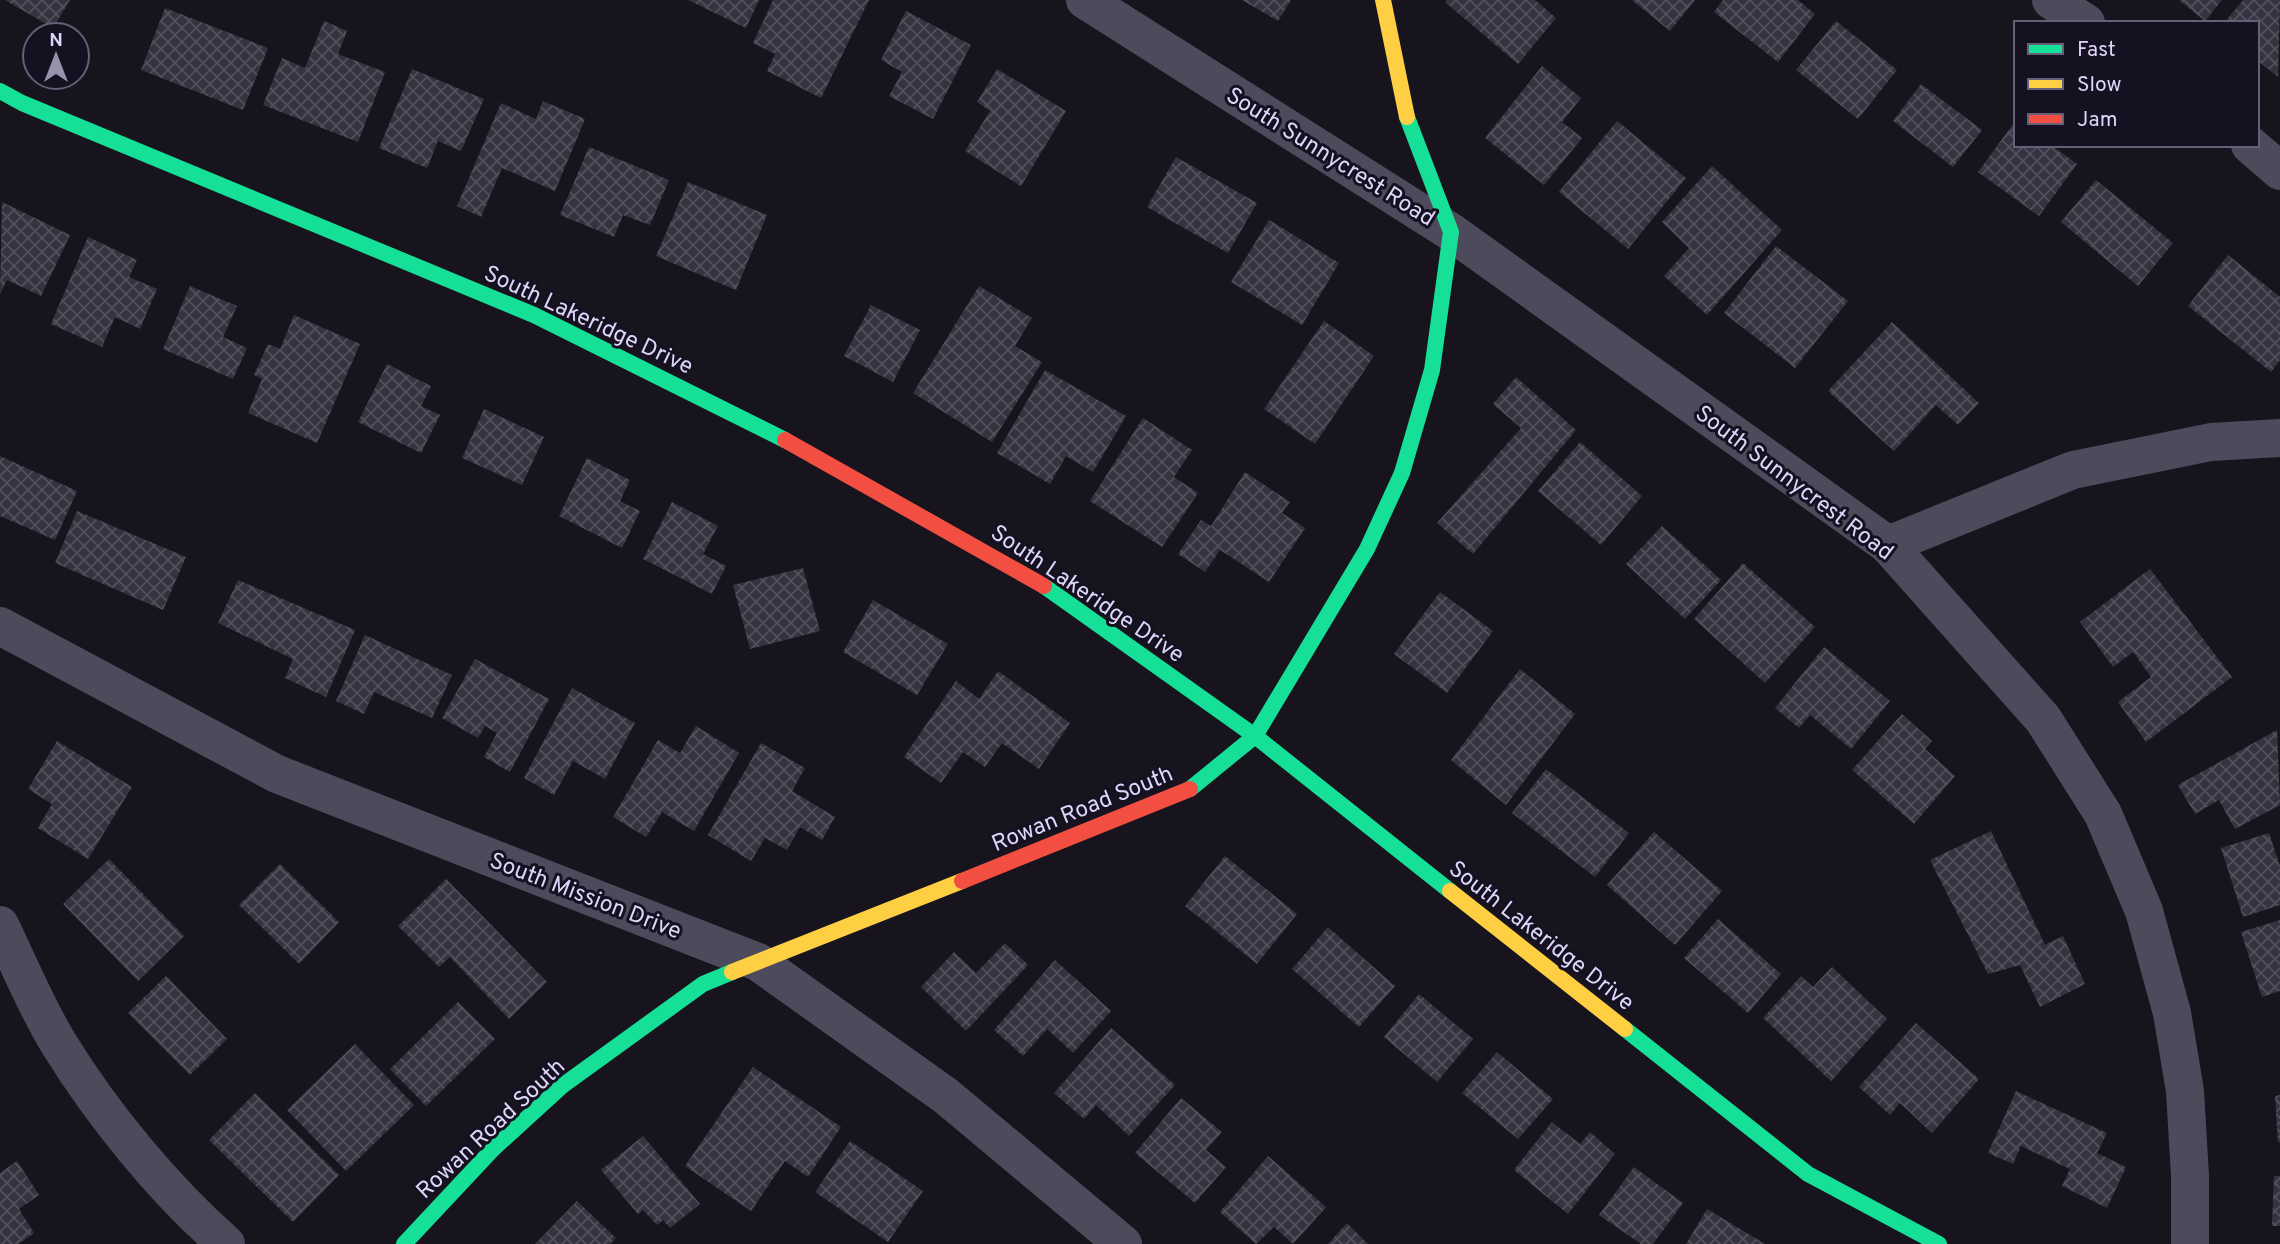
<svg xmlns="http://www.w3.org/2000/svg" width="2280" height="1244" font-family="Overpass,sans-serif">
<style>
.building{fill:url(#building-cross-hatch)}
.lines{fill:none;stroke-linecap:round;stroke-linejoin:round}
.street{stroke:#4d4a5c;stroke-width:38}
.fast{stroke:#16e098;stroke-width:16}
.slow{stroke:#ffcf43;stroke-width:16}
.jam{stroke:#f24e42;stroke-width:16}
.labels{text-anchor:middle;stroke-width:6;stroke-linejoin:round;paint-order:stroke}
.street-label{font-size:23px;fill:#ded6f9;stroke:#151121}
</style>
<defs>
<pattern id="building-cross-hatch" width="8" height="8" patternUnits="userSpaceOnUse" patternTransform="scale(1.75)"><rect width="8" height="8" fill="#363240"/><path d="M0 0l8 8M0 8l8-8" fill="none" stroke="#534f5c"/></pattern>
</defs>
<rect width="100%" height="100%" fill="#17141e"/>
<g class="building">
<polygon points="5,0 70,0 53,28"/>
<polygon points="688,0 759,0 746,28"/>
<polygon points="773,0 869,0 821,98 767,71 775,54 753,43"/>
<polygon points="1242,0 1291,0 1278,21"/>
<polygon points="1447,0 1535,0 1556,18 1518,64 1445,2"/>
<polygon points="1632,0 1695,0 1670,31"/>
<polygon points="1723,0 1798,0 1815,14 1778,62 1714,12"/>
<polygon points="2179,0 2222,0 2205,21"/>
<polygon points="2243,0 2280,0 2278,77 2257,60 2257,23 2224,23"/>
<polygon points="165,8 268,48 243,110 141,70"/>
<polygon points="906,11 971,45 933,119 889,96 902,72 881,60"/>
<polygon points="324,21 347,31 338,54 385,72 358,142 263,105 282,58 305,68"/>
<polygon points="1836,21 1897,70 1858,119 1796,70"/>
<polygon points="1542,66 1581,98 1562,122 1582,138 1544,185 1485,138"/>
<polygon points="412,69 484,99 461,151 438,141 427,168 379,148"/>
<polygon points="997,69 1066,111 1021,186 965,151 990,111 977,102"/>
<polygon points="1921,84 1982,130 1953,167 1893,121"/>
<polygon points="543,101 585,119 555,191 502,168 481,217 457,206 501,103 536,119"/>
<polygon points="2016,120 2016,145 2051,145 2077,164 2039,216 1978,172"/>
<polygon points="1617,121 1686,178 1628,249 1559,192"/>
<polygon points="589,147 669,180 650,225 623,215 614,237 560,215"/>
<polygon points="1176,157 1257,203 1228,253 1147,207"/>
<polygon points="1712,166 1782,230 1707,315 1664,276 1689,248 1662,222"/>
<polygon points="2096,180 2173,243 2138,286 2061,222"/>
<polygon points="688,182 767,215 736,290 656,256"/>
<polygon points="2,202 70,235 41,296 7,280 0,294"/>
<polygon points="1269,220 1339,263 1302,325 1231,282"/>
<polygon points="88,237 137,260 129,277 157,289 140,329 115,317 102,347 51,324"/>
<polygon points="1776,246 1848,301 1795,368 1724,313"/>
<polygon points="2228,255 2280,297 2280,360 2271,372 2188,306"/>
<polygon points="190,286 237,306 223,337 247,348 233,379 163,349"/>
<polygon points="979,286 1032,318 1015,346 1042,362 992,442 913,393"/>
<polygon points="871,305 920,330 893,382 844,356"/>
<polygon points="294,315 360,344 317,443 248,413 262,379 254,375 268,344 280,349"/>
<polygon points="1324,321 1374,356 1315,444 1264,409"/>
<polygon points="1892,322 1979,403 1958,425 1936,405 1894,451 1828,391"/>
<polygon points="387,364 431,386 421,406 440,415 421,453 358,422"/>
<polygon points="1045,370 1126,416 1093,472 1066,456 1050,484 997,453"/>
<polygon points="1516,377 1576,430 1473,554 1437,523 1521,428 1493,404"/>
<polygon points="484,409 544,437 522,485 462,458"/>
<polygon points="1143,418 1192,450 1174,477 1198,493 1162,547 1090,501"/>
<polygon points="1580,442 1642,496 1601,545 1538,491"/>
<polygon points="0,456 77,491 55,540 0,516"/>
<polygon points="587,458 630,480 620,501 640,511 622,548 559,516"/>
<polygon points="1245,472 1290,502 1282,513 1305,528 1269,582 1220,550 1205,572 1178,554 1201,520 1211,526"/>
<polygon points="672,502 718,526 703,554 726,566 712,594 643,559"/>
<polygon points="77,511 186,557 163,610 55,563"/>
<polygon points="1662,526 1721,580 1685,619 1626,564"/>
<polygon points="1743,563 1815,627 1765,683 1694,619"/>
<polygon points="803,568 820,631 750,649 733,585"/>
<polygon points="2150,569 2232,677 2146,742 2118,702 2151,677 2133,652 2113,667 2080,622"/>
<polygon points="238,580 355,630 326,697 285,678 293,659 218,623"/>
<polygon points="1440,592 1493,631 1447,693 1394,654"/>
<polygon points="873,600 948,644 917,695 843,652"/>
<polygon points="365,635 452,675 432,718 374,692 364,714 336,701"/>
<polygon points="1824,647 1890,701 1851,749 1810,715 1799,728 1775,708"/>
<polygon points="475,659 549,699 510,772 484,757 497,733 485,726 478,738 442,718"/>
<polygon points="1520,669 1575,714 1506,805 1451,760"/>
<polygon points="998,671 1070,723 1039,769 1002,743 985,767 963,752 941,783 904,757 956,681 979,699"/>
<polygon points="572,688 635,723 605,779 573,761 554,795 524,778"/>
<polygon points="1902,714 1932,741 1925,749 1955,776 1914,824 1852,770"/>
<polygon points="696,726 739,753 694,831 662,812 646,837 613,817 658,740 680,753"/>
<polygon points="2277,730 2280,805 2235,829 2219,800 2195,814 2178,785"/>
<polygon points="57,741 132,787 88,859 38,828 52,804 28,789"/>
<polygon points="761,743 805,768 792,791 835,817 822,840 800,827 787,850 765,838 751,861 708,835"/>
<polygon points="1546,769 1629,833 1595,877 1512,813"/>
<polygon points="1991,831 2045,945 2063,936 2085,984 2040,1007 2020,965 1988,974 1930,860"/>
<polygon points="1654,832 1722,891 1675,945 1607,885"/>
<polygon points="2269,833 2280,866 2280,905 2243,917 2221,848"/>
<polygon points="1225,856 1297,914 1257,964 1185,906"/>
<polygon points="109,859 184,936 138,981 63,904"/>
<polygon points="280,864 339,922 299,964 239,905"/>
<polygon points="446,879 547,982 509,1019 450,957 439,967 398,926"/>
<polygon points="1718,919 1781,974 1748,1013 1684,958"/>
<polygon points="2280,920 2280,991 2262,997 2241,932"/>
<polygon points="1328,927 1395,986 1359,1027 1292,969"/>
<polygon points="1005,943 1028,965 966,1031 921,987 954,952 976,973"/>
<polygon points="1055,960 1111,1011 1073,1053 1047,1029 1023,1056 994,1030"/>
<polygon points="1832,967 1887,1019 1831,1081 1763,1018 1801,976 1813,987"/>
<polygon points="166,976 227,1039 190,1075 128,1013"/>
<polygon points="1419,994 1473,1039 1437,1082 1384,1037"/>
<polygon points="458,1002 495,1039 426,1106 390,1069"/>
<polygon points="1916,1023 1979,1079 1932,1133 1900,1103 1890,1115 1859,1087"/>
<polygon points="1111,1028 1175,1085 1129,1136 1096,1105 1084,1119 1054,1093"/>
<polygon points="355,1044 414,1105 346,1171 287,1110"/>
<polygon points="1497,1052 1553,1099 1518,1139 1462,1093"/>
<polygon points="753,1067 841,1127 808,1177 785,1161 751,1211 685,1166"/>
<polygon points="2016,1091 2107,1133 2097,1153 2126,1167 2107,1208 2062,1186 2070,1169 2021,1146 2013,1164 1988,1153"/>
<polygon points="255,1093 339,1175 293,1222 209,1140"/>
<polygon points="2280,1095 2280,1142 2278,1142 2275,1096"/>
<polygon points="1181,1098 1222,1132 1206,1150 1226,1167 1195,1203 1135,1153"/>
<polygon points="1552,1122 1580,1144 1590,1132 1615,1154 1568,1214 1514,1170"/>
<polygon points="643,1136 700,1204 670,1228 663,1220 657,1225 643,1210 638,1214 601,1170"/>
<polygon points="850,1141 923,1191 888,1242 815,1192"/>
<polygon points="1268,1156 1326,1207 1293,1244 1274,1227 1256,1244 1220,1212"/>
<polygon points="17,1161 39,1195 19,1209 34,1233 18,1244 0,1244 0,1173"/>
<polygon points="1634,1167 1683,1203 1653,1244 1641,1244 1599,1215"/>
<polygon points="2274,1176 2280,1176 2280,1226 2272,1226"/>
<polygon points="577,1201 616,1238 610,1244 535,1244"/>
<polygon points="1707,1209 1765,1244 1686,1244"/>
<polygon points="1347,1223 1368,1244 1328,1244"/>
</g>
<g class="lines">
<g class="street">
<polyline points="1085,0 1451,232 1888,545 2043,719 2103,814 2144,911 2172,1013 2185,1091 2190,1176 2190,1244"/>
<polyline points="2051,0 2086,23"/>
<polyline points="2250,145 2280,171"/>
<polyline points="1888,545 2073,470 2211,442 2280,438"/>
<polyline points="0,626 277,774 758,962 946,1096 1123,1244"/>
<path d="M0 925C19 964 36 1007 59 1044 102 1114 164 1190 226 1244"/>
</g>
<g class="fast">
<polyline points="0,91 22,103 534,315 785,440"/>
<polyline points="1044,586 1255,736 1450,891"/>
<polyline points="1190,789 1255,736 1367,549 1402,473 1432,370 1451,232 1407,117"/>
<polyline points="1625,1029 1808,1174 1939,1244"/>
<polyline points="404,1244 493,1149 562,1086 703,984 732,972"/>
</g>
<g class="slow">
<polyline points="1383,0 1407,117"/>
<polyline points="1450,891 1625,1029"/>
<polyline points="732,972 962,881"/>
</g>
<g class="jam">
<polyline points="785,440 1044,586"/>
<polyline points="962,881 1190,789"/>
</g>
</g>
<g class="labels">
<g class="street-label">
<text transform="translate(1331 156) rotate(32)" y="8">South Sunnycrest Road</text>
<text transform="translate(589 319) rotate(25)" y="8">South Lakeridge Drive</text>
<text transform="translate(1795 482) rotate(37)" y="8">South Sunnycrest Road</text>
<text transform="translate(1088 593) rotate(34)" y="8">South Lakeridge Drive</text>
<text transform="translate(1082 808) rotate(-22)" y="8">Rowan Road South</text>
<text transform="translate(586 895) rotate(21)" y="8">South Mission Drive</text>
<text transform="translate(1542 935) rotate(38)" y="8">South Lakeridge Drive</text>
<text transform="translate(490 1128) rotate(-43)" y="8">Rowan Road South</text>
</g>
</g>
<rect x="2014" y="21" width="245" height="126" fill="#151121" stroke="#656077" stroke-width="2"/>
<rect x="2028" y="44" width="35" height="10" fill="#16e098" stroke="#656077" stroke-width="2"/>
<text x="2077" y="56" font-size="21" fill="#ded6f9">Fast</text>
<rect x="2028" y="79" width="35" height="10" fill="#ffcf43" stroke="#656077" stroke-width="2"/>
<text x="2077" y="91" font-size="21" fill="#ded6f9">Slow</text>
<rect x="2028" y="114" width="35" height="10" fill="#f24e42" stroke="#656077" stroke-width="2"/>
<text x="2077" y="126" font-size="21" fill="#ded6f9">Jam</text>
<g transform="translate(56 56)"><circle r="33" fill="#151121" stroke="#656077" stroke-width="2"/>
<path d="M0-5L12 26L0 18L-12 26Z" fill="#9892ac"/>
<text y="-10" font-size="19" font-weight="bold" text-anchor="middle" fill="#ded6f9">N</text>
</g>
</svg>
